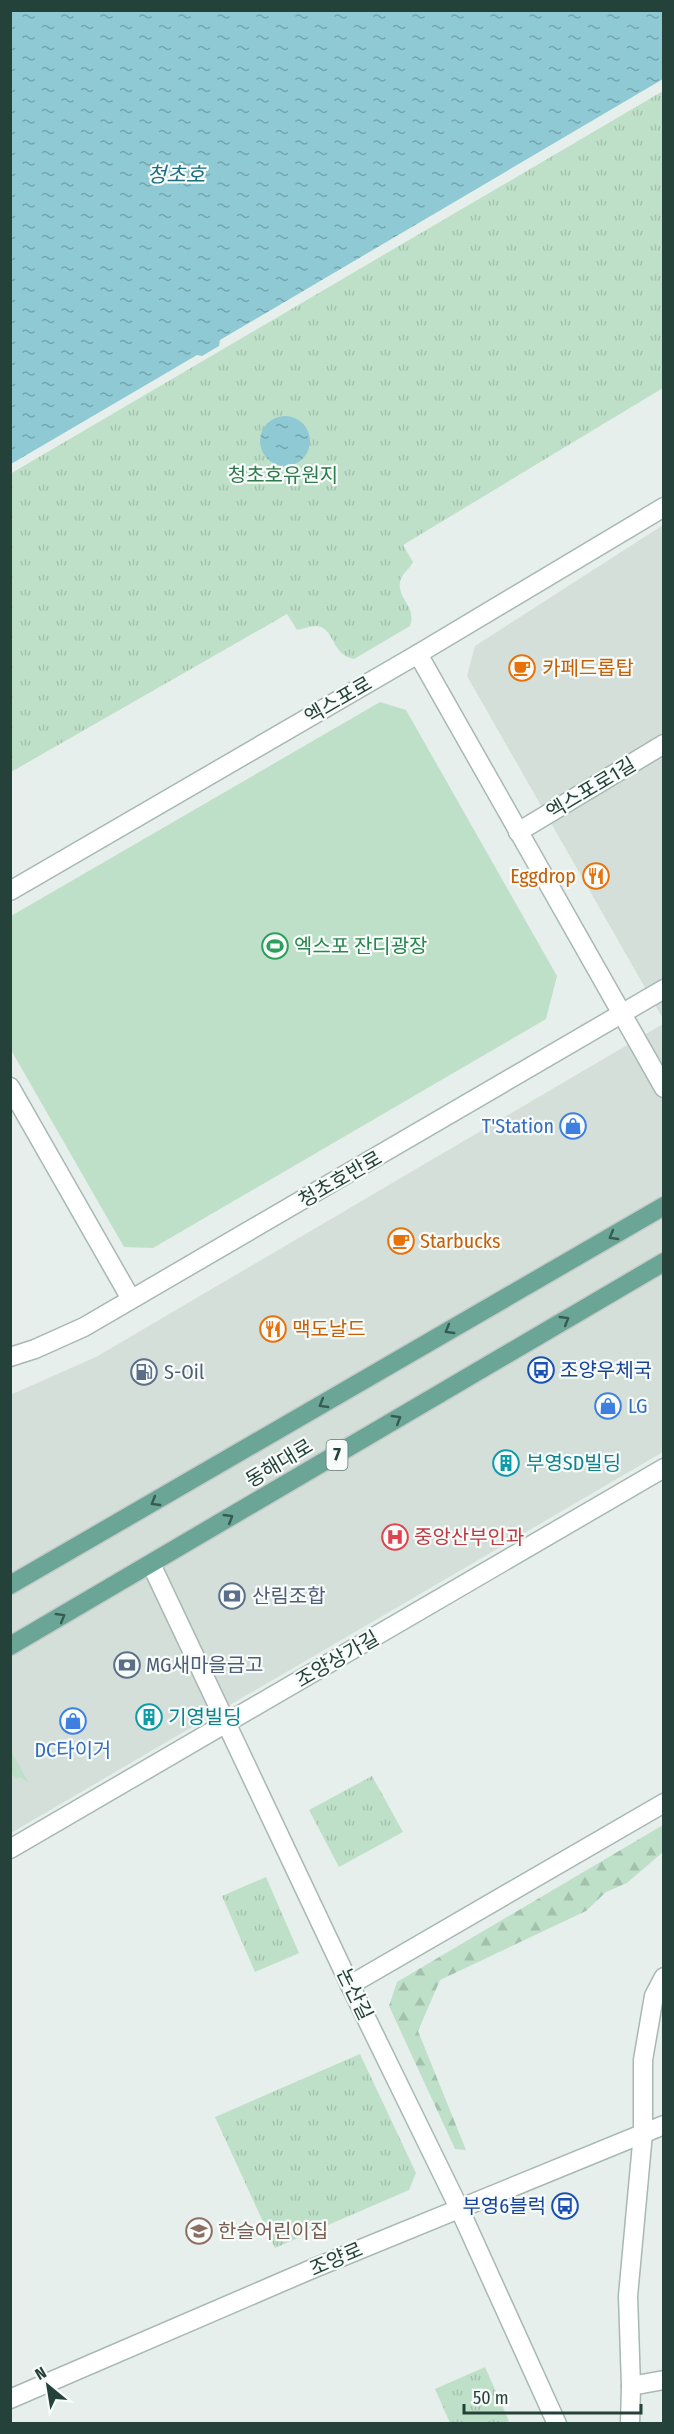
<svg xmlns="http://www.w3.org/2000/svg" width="674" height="2434" font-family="'Fira Sans Condensed','Noto Sans KR',sans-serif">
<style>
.built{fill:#d4dfda}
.grass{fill:url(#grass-tufts)}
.forest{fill:url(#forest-firs)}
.pitch{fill:#bfe0c8}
.water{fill:url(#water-ripples)}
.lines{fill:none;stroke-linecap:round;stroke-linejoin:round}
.minor-casing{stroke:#a8b8b2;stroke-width:21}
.tertiary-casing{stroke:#a8b8b2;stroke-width:21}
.primary-casing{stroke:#c2cac8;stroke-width:21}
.minor{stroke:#fff;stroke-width:18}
.tertiary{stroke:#fff;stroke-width:18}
.primary{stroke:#6aa596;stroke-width:18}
.oneway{stroke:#365b51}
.labels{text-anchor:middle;stroke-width:4.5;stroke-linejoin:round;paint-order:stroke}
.shield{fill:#f7fbf9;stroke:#637a73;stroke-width:1.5}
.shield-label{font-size:18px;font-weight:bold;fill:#24423a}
.park-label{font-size:20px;fill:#2d7a4b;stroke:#f7fbf9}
.food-label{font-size:20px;fill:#c56008;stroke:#f7fbf9;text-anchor:start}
.street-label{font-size:20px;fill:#24423a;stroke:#f7fbf9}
.leisure-label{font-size:20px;fill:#27864d;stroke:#f7fbf9;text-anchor:start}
.shop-label{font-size:20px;fill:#366cbe;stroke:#f7fbf9;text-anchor:end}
.transit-label{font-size:20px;fill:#164399;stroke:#f7fbf9;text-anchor:start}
.service-label{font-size:20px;fill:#4e5e75;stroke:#f7fbf9;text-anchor:start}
.culture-label{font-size:20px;fill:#0d838f;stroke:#f7fbf9;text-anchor:start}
.health-label{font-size:20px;fill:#be3a42;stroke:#f7fbf9;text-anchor:start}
.education-label{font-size:20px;fill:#785e54;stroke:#f7fbf9;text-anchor:start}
.water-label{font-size:21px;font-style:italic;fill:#1c6f80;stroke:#f7fbf9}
</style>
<defs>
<pattern id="grass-tufts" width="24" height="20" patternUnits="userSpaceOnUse" patternTransform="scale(1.5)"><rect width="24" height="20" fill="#bfe0c8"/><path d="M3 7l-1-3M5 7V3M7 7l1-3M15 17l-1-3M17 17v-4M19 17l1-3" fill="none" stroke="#a4c1ad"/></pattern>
<pattern id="forest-firs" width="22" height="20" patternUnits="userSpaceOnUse" patternTransform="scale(1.5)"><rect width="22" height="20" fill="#bfe0c8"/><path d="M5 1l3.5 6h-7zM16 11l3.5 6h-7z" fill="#a4c1ad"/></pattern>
<pattern id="water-ripples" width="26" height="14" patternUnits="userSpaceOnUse" patternTransform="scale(1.5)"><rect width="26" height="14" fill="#8ec9d4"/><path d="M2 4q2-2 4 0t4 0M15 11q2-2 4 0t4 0" fill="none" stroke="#74a5ad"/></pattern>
</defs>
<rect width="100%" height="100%" fill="#e6efeb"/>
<g class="built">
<polygon points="663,525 663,1019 467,676 475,646"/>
<polygon points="663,1024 663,1452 11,1833 10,1395 96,1357"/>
</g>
<g class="grass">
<path d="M663 91V388L403 545 413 562C409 570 401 574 400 582 397 599 417 606 410 626L354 659C330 654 335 627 316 626 310 626 303 629 297 630L287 614 11 772 10 474Z"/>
<polygon points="372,1776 403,1832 339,1867 309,1810"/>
<polygon points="266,1877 299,1953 255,1972 222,1896"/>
<polygon points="360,2054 416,2173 409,2190 275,2248 215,2117"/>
<polygon points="485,2367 509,2421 503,2424 450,2423 435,2389"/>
</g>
<g class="forest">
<polygon points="11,1751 29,1783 20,1777 16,1779 11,1773"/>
<polygon points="663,1825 663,1852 627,1883 606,1892 586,1911 440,1980 418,2031 466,2150 455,2149 389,2006 397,1982"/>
</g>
<polygon class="pitch" points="380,702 406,710 557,976 546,1019 153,1248 124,1247 11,1050 11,916"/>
<g class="water">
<polygon points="10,11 663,11 663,79 220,340 219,346 202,356 197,355 11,464"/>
<circle cx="285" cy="441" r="25"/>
</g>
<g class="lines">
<g class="minor-casing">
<g id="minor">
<polyline points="418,654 664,1088"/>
<polyline points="518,832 664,744"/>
<polyline points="10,891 418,654 664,507"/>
<polyline points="10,1087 131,1299"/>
<polyline points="10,1849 664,1468"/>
<polyline points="350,1985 664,1803"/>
<polyline points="631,2386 628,2296 643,2133 643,2060 654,1996 664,1977"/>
<polyline points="630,2424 631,2386 664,2380"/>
</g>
</g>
<g class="tertiary-casing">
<g id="tertiary">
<polyline points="10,1357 35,1349 84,1327 664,989"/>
<polyline points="151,1564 350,1985 459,2208 557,2424"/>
<polyline points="10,2399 312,2269 664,2125"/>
</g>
</g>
<g class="primary-casing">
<g id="primary">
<polyline points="10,1585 664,1206"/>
<polyline points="10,1646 664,1262"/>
</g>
</g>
<use href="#minor" class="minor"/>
<use href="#tertiary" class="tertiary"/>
<use href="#primary" class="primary"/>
</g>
<defs><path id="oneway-chevron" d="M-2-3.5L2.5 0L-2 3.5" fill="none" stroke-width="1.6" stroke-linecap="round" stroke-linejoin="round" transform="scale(1.5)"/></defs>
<g class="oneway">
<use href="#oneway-chevron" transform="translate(613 1236) rotate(150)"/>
<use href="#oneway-chevron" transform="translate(565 1320) rotate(-31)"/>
<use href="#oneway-chevron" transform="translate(449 1330) rotate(150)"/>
<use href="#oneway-chevron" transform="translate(323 1404) rotate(150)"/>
<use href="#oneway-chevron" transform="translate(397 1419) rotate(-31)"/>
<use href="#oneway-chevron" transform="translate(155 1502) rotate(150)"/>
<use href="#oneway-chevron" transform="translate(229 1518) rotate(-31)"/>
<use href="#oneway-chevron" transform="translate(61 1617) rotate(-30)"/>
</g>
<defs>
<g id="cafe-ring" transform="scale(1.35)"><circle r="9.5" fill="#f7fbf9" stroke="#e8710a" stroke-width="1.5"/><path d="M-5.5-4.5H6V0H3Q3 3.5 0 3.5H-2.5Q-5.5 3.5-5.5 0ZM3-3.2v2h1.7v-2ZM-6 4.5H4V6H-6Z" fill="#e8710a"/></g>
<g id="restaurant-ring" transform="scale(1.35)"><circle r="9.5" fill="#f7fbf9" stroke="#e8710a" stroke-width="1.5"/><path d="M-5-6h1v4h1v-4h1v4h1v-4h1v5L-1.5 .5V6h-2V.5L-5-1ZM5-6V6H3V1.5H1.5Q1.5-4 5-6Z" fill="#e8710a"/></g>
<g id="stadium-ring" transform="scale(1.35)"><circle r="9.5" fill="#f7fbf9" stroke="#2e9e5b" stroke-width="1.5"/><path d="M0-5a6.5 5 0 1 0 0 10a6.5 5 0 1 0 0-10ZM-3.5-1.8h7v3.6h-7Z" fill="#2e9e5b"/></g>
<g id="shop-ring" transform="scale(1.35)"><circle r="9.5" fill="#f7fbf9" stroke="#3f7fe0" stroke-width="1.5"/><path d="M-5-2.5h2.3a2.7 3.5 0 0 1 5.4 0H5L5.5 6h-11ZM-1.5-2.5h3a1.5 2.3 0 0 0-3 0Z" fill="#3f7fe0"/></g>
<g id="bus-ring" transform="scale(1.35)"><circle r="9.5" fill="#f7fbf9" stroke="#1a4fb4" stroke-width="1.5"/><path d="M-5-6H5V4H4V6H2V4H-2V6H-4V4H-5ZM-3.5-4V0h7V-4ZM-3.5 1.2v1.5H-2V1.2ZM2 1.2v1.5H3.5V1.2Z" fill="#1a4fb4"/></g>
<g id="fuel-ring" transform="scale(1.35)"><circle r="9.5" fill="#f7fbf9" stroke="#5c6f8a" stroke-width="1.5"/><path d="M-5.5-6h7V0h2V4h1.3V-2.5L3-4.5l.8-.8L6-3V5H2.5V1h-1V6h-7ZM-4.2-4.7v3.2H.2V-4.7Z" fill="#5c6f8a"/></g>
<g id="building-ring" transform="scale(1.35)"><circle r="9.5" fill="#f7fbf9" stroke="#0f9aa8" stroke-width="1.5"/><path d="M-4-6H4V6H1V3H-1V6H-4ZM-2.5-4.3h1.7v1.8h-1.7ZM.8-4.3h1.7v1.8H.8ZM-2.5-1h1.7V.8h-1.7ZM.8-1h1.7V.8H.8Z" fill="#0f9aa8"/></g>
<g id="hospital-ring" transform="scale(1.35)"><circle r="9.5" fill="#f7fbf9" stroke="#e0444e" stroke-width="1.5"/><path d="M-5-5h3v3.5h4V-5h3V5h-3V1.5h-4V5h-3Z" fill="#e0444e"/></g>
<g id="bank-ring" transform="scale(1.35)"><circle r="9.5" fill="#f7fbf9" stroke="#5c6f8a" stroke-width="1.5"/><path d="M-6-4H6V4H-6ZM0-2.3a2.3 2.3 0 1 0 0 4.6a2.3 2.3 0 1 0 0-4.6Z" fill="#5c6f8a"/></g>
<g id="school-ring" transform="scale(1.35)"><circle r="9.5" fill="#f7fbf9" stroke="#8d6e63" stroke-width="1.5"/><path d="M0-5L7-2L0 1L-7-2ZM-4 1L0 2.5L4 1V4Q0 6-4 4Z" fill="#8d6e63"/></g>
</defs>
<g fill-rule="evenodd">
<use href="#cafe-ring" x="522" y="668"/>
<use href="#restaurant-ring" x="596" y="876"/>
<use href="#stadium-ring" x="275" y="946"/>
<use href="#shop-ring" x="573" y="1126"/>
<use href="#cafe-ring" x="401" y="1241"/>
<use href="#restaurant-ring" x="273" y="1329"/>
<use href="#bus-ring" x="541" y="1370"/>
<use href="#fuel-ring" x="144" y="1372"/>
<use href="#shop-ring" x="608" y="1406"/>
<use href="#building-ring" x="506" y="1463"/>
<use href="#hospital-ring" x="395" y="1537"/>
<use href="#bank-ring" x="232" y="1596"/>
<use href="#bank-ring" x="127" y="1665"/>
<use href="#building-ring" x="149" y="1717"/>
<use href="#shop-ring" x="73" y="1721"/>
<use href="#bus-ring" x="565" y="2206"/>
<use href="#school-ring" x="199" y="2231"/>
</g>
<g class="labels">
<rect class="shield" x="326.5" y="1440" width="21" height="30" rx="4.5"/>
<g class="shield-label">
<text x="337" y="1461">7</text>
</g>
<g class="park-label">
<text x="283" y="482">청초호유원지</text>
</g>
<g class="food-label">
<text x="542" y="675">카페드롭탑</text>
<text x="576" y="883" text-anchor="end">Eggdrop</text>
<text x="420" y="1248">Starbucks</text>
<text x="292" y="1336">맥도날드</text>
</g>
<g class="street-label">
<text transform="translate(338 700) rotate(-30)" y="7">엑스포로</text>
<text transform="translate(591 788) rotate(-31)" y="7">엑스포로1길</text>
<text transform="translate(340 1179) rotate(-30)" y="7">청초호반로</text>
<text transform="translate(279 1463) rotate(-31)" y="7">동해대로</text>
<text transform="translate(337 1659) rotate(-30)" y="7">조양상가길</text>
<text transform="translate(355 1994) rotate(64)" y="7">논산길</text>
<text transform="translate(336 2259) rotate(-23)" y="7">조양로</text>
</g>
<g class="leisure-label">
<text x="294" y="953">엑스포 잔디광장</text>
</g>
<g class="shop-label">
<text x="554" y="1133">T'Station</text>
<text x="628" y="1413" text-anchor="start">LG</text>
<text x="73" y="1757" text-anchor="middle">DC타이거</text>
</g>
<g class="transit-label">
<text x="560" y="1377">조양우체국</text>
<text x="546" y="2213" text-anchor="end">부영6블럭</text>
</g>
<g class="service-label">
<text x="164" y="1379">S-Oil</text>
<text x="252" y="1603">산림조합</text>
<text x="146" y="1672">MG새마을금고</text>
</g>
<g class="culture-label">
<text x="526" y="1470">부영SD빌딩</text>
<text x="168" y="1724">기영빌딩</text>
</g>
<g class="health-label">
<text x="414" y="1544">중앙산부인과</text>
</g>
<g class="education-label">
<text x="218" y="2238">한슬어린이집</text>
</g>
<g class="water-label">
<text x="176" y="182">청초호</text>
</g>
</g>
<rect width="674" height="2434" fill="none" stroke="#24423a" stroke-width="24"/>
<g transform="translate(48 2386) rotate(330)" stroke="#f7fbf9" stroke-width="4.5" paint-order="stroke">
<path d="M0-4.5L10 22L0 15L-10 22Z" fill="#24423a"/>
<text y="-9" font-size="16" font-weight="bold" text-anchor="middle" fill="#24423a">N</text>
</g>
<path d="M464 2404v9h177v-9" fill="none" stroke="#24423a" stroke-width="3"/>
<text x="473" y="2404" font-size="18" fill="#24423a" stroke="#f7fbf9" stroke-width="4.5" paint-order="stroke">50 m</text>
</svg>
